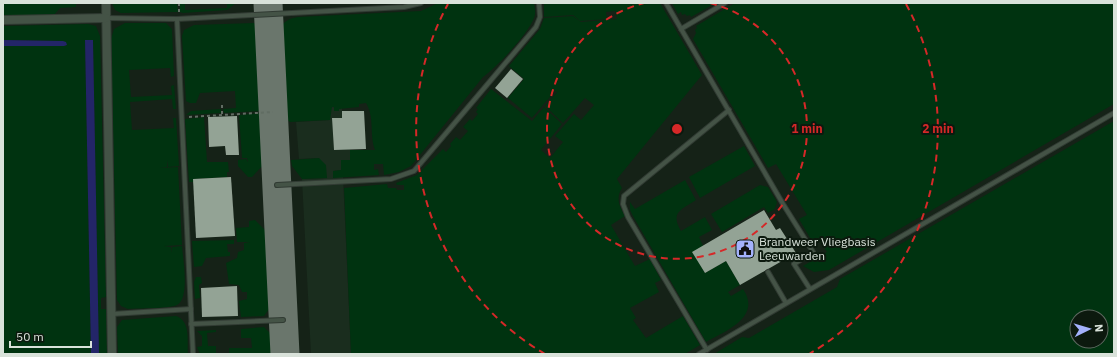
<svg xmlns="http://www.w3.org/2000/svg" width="1117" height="357" font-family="'IBM Plex Sans',sans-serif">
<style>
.built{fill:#1a2d1e}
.green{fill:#003310;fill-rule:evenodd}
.water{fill:#232568}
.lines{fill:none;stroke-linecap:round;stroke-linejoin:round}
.taxiway{stroke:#6a766c;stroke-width:29}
.building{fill:#93a395}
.service-casing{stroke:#313b33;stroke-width:6}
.minor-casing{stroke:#313b33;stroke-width:10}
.path{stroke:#616d63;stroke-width:2;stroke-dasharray:3 3;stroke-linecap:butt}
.service{stroke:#445346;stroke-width:4}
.minor{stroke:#445346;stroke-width:8}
.ring{fill:none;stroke:#d62828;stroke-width:2;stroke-dasharray:7 5}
.labels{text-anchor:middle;stroke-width:4;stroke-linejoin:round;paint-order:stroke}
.poi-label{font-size:12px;fill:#d9e2da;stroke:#0c190e;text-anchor:start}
.centre{fill:#d62828;stroke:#0c190e;stroke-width:2}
.ring-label{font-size:12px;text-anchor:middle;font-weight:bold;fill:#d62828;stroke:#0c190e;stroke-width:4;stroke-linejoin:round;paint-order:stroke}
</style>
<rect width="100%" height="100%" fill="#152217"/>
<polygon class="built" points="331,107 342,108 342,118 332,119 334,150 350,149 350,160 341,170 333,171 333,177 343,177 351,354 311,354 302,179 327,178 319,158 299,159 296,122 329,120"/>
<g class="green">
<polygon points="3,3 100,3 76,4 76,7 60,8 54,15 3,15"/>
<polygon points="112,3 177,3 178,12 121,13 115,10"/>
<polygon points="180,3 185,3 185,10 227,8 227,3 236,3 227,10 183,13 180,12"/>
<path d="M438 3H534C535 8 536 14 534 18 528 34 497 67 483 77L411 166 399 172 384 175 383 164H374V170L378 169 379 175 333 178V171L341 170V160H350V150H375C369 134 375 118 366 103L359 104V107L339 109V111H334V107H332L330 120 290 122 283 117 279 30C284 21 288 19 298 17L421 11Z"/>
<path d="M544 3H660L702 75 617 179 622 188C615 199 620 207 625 216L611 225 635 266 650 259 661 280 655 283 659 292 630 308 636 318 633 320 646 338 683 316 700 345 685 354H351L344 188 387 184 388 188H396L397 190H404V185H397L396 183 417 175 443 149 446 152 451 146 450 144 456 137 460 140 468 131 463 127 470 119 472 121 478 114 476 112 478 109 476 108 491 89 532 121 544 107 562 124 541 150 550 158 563 142 555 136 574 114 581 120 594 105 585 98 563 123 545 106 557 92 555 91 532 118 508 98 524 79 509 66 540 29 544 18 573 16 581 22 617 19 615 11 606 12 607 19 580 21 573 15 544 17Z"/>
<polygon points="672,3 716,3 691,17 690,15 687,16 685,14 682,15 681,12 678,14"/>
<polygon points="735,3 1114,3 1114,104 829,270 814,272 803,266 827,252 819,240 813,243 799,219 807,215 776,164 768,168 693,39 696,33 695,30 697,28 696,26"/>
<path d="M125 23H166L172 29 174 76 171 77 170 68 129 70 131 97 172 95 171 86 174 85 176 109H173L172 99 130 102 132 130 174 128 173 118H176L179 166 168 167 167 160V167L160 168 178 167 182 245 164 246 171 247 172 253V247L182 246C183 259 190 299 177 305 168 309 139 308 128 309L121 306 117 300 111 39 114 29Z"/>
<polygon points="254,23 259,27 263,111 224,113 223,109 236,108 235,91 200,93 196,103 190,103 186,101 182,36 184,30 194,25"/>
<polygon points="88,24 96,26 100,36 106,297 101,298 101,309 106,309 107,354 99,354 93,41 85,40 91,354 3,354 3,46 64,46 67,45 63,41 3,40 3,26"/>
<polygon points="221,109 221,113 186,115 191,111"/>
<polygon points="263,113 265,163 252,177 248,177 238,166 238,160 246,159 248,162 247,158 242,158 239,115"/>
<polygon points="204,117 207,162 228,162 229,172 227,172 227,177 193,179 193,182 189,182 185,119"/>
<path d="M1114 121V354H714L742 337 749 338 837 287 840 279ZM1077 317H1101V341H1077Z"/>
<polygon points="744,146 755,166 700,198 689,177"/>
<polygon points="319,158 326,165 327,178 302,179 292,166 291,160"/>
<path d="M685 180 696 200C681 210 670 212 681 231L705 217 712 230 699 237 703 246 693 252 705 273 726 261 740 285 728 292 731 296 743 289C762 317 726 331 706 342L633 216 630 210V202L635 209Z"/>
<polygon points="760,185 768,187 777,202 775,209 768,213 764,207 722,232 711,214"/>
<polygon points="255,220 268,233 272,305 264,316 241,317 239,301 247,299 247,292 242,292 239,285 229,284 226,263 237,258 238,252 244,250 244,243 250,242 237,242 236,228 249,227 249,221"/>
<polygon points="234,240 234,244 227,244 228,252 230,252 230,256 206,258 202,266 194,267 192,241"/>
<polygon points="196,277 201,277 202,283 199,285 200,298 195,299 194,282"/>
<path d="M176 316C191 321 187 341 188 354H118L117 327 122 320Z"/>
<polygon points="264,327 273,336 274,354 229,354 229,348 252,348 251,338 241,338 241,329"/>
<polygon points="216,330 216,332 207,333 208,346 216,346 216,354 200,354 197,347 202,346 202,336 197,331"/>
</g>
<g class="water">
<polygon points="3,40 63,41 66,42 67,45 64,46 3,46"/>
<polygon points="85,40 93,40 99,354 91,354"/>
</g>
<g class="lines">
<polyline class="taxiway" points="268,3 285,354"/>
</g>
<g class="building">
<polygon points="511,69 523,79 507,98 495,88"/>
<polygon points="342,111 364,111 366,149 334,150 332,118 342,118"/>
<polygon points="237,116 239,155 226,155 225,146 209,147 208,117"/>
<polygon points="231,177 235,236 196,238 193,179"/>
<polygon points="764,210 776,230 780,228 796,253 740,285 726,261 705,273 692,252"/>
<polygon points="237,286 238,316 202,317 201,288"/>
</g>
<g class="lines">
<g class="service-casing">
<g id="service">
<polyline points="666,3 783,204 813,252 794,264 810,289"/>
<polyline points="106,18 177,19 404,7 421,3"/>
<polyline points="177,19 193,354"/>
<polyline points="681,29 725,3"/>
<polyline points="277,185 391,179 414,171 536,27 540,17 539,3"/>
<polyline points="768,272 786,303"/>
<polyline points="112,314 191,309"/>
<polyline points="191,324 283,320"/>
<polyline points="707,350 628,217 623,204 624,196 729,110"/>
<polyline points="699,354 1114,113"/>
</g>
</g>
<g class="minor-casing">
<g id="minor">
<polyline points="106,3 112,354"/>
<polyline points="3,20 106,18"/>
</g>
</g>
<g class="path">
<polyline points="179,3 179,12"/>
<polyline points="222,105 222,115"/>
<polyline points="189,117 273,112"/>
</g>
<use href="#service" class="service"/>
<use href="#minor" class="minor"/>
</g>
<g class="ring">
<path d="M710 3A130 130 0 1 1 644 3"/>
<path d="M545 354A261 261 0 0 1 448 4M906 4A261 261 0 0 1 809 354"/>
</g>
<defs>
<g id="civic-square" transform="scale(1)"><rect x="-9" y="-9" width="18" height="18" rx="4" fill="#a4b2fc" stroke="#0c190e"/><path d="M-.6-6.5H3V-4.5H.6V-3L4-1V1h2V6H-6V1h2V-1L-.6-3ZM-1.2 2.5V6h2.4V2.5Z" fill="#111"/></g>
</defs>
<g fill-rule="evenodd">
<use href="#civic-square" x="745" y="249"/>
</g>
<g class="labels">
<g class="poi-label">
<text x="759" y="246">Brandweer Vliegbasis<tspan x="759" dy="14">Leeuwarden</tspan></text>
</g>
</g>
<circle cx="677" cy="129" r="6" class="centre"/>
<g class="ring-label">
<text x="807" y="133">1 min</text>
<text x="938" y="133">2 min</text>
</g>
<rect width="1117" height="357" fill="none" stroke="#d9e2da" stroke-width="8"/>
<g transform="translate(1089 329) rotate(85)"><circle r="19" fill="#0c190e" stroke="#5e6960"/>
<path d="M0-3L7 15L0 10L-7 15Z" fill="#a4b2fc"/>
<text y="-6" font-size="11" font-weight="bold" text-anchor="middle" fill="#d9e2da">N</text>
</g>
<path d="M10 341v6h81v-6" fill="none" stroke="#d9e2da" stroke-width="2"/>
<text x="16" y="341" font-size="12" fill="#d9e2da" stroke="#0c190e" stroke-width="3" paint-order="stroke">50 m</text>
</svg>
